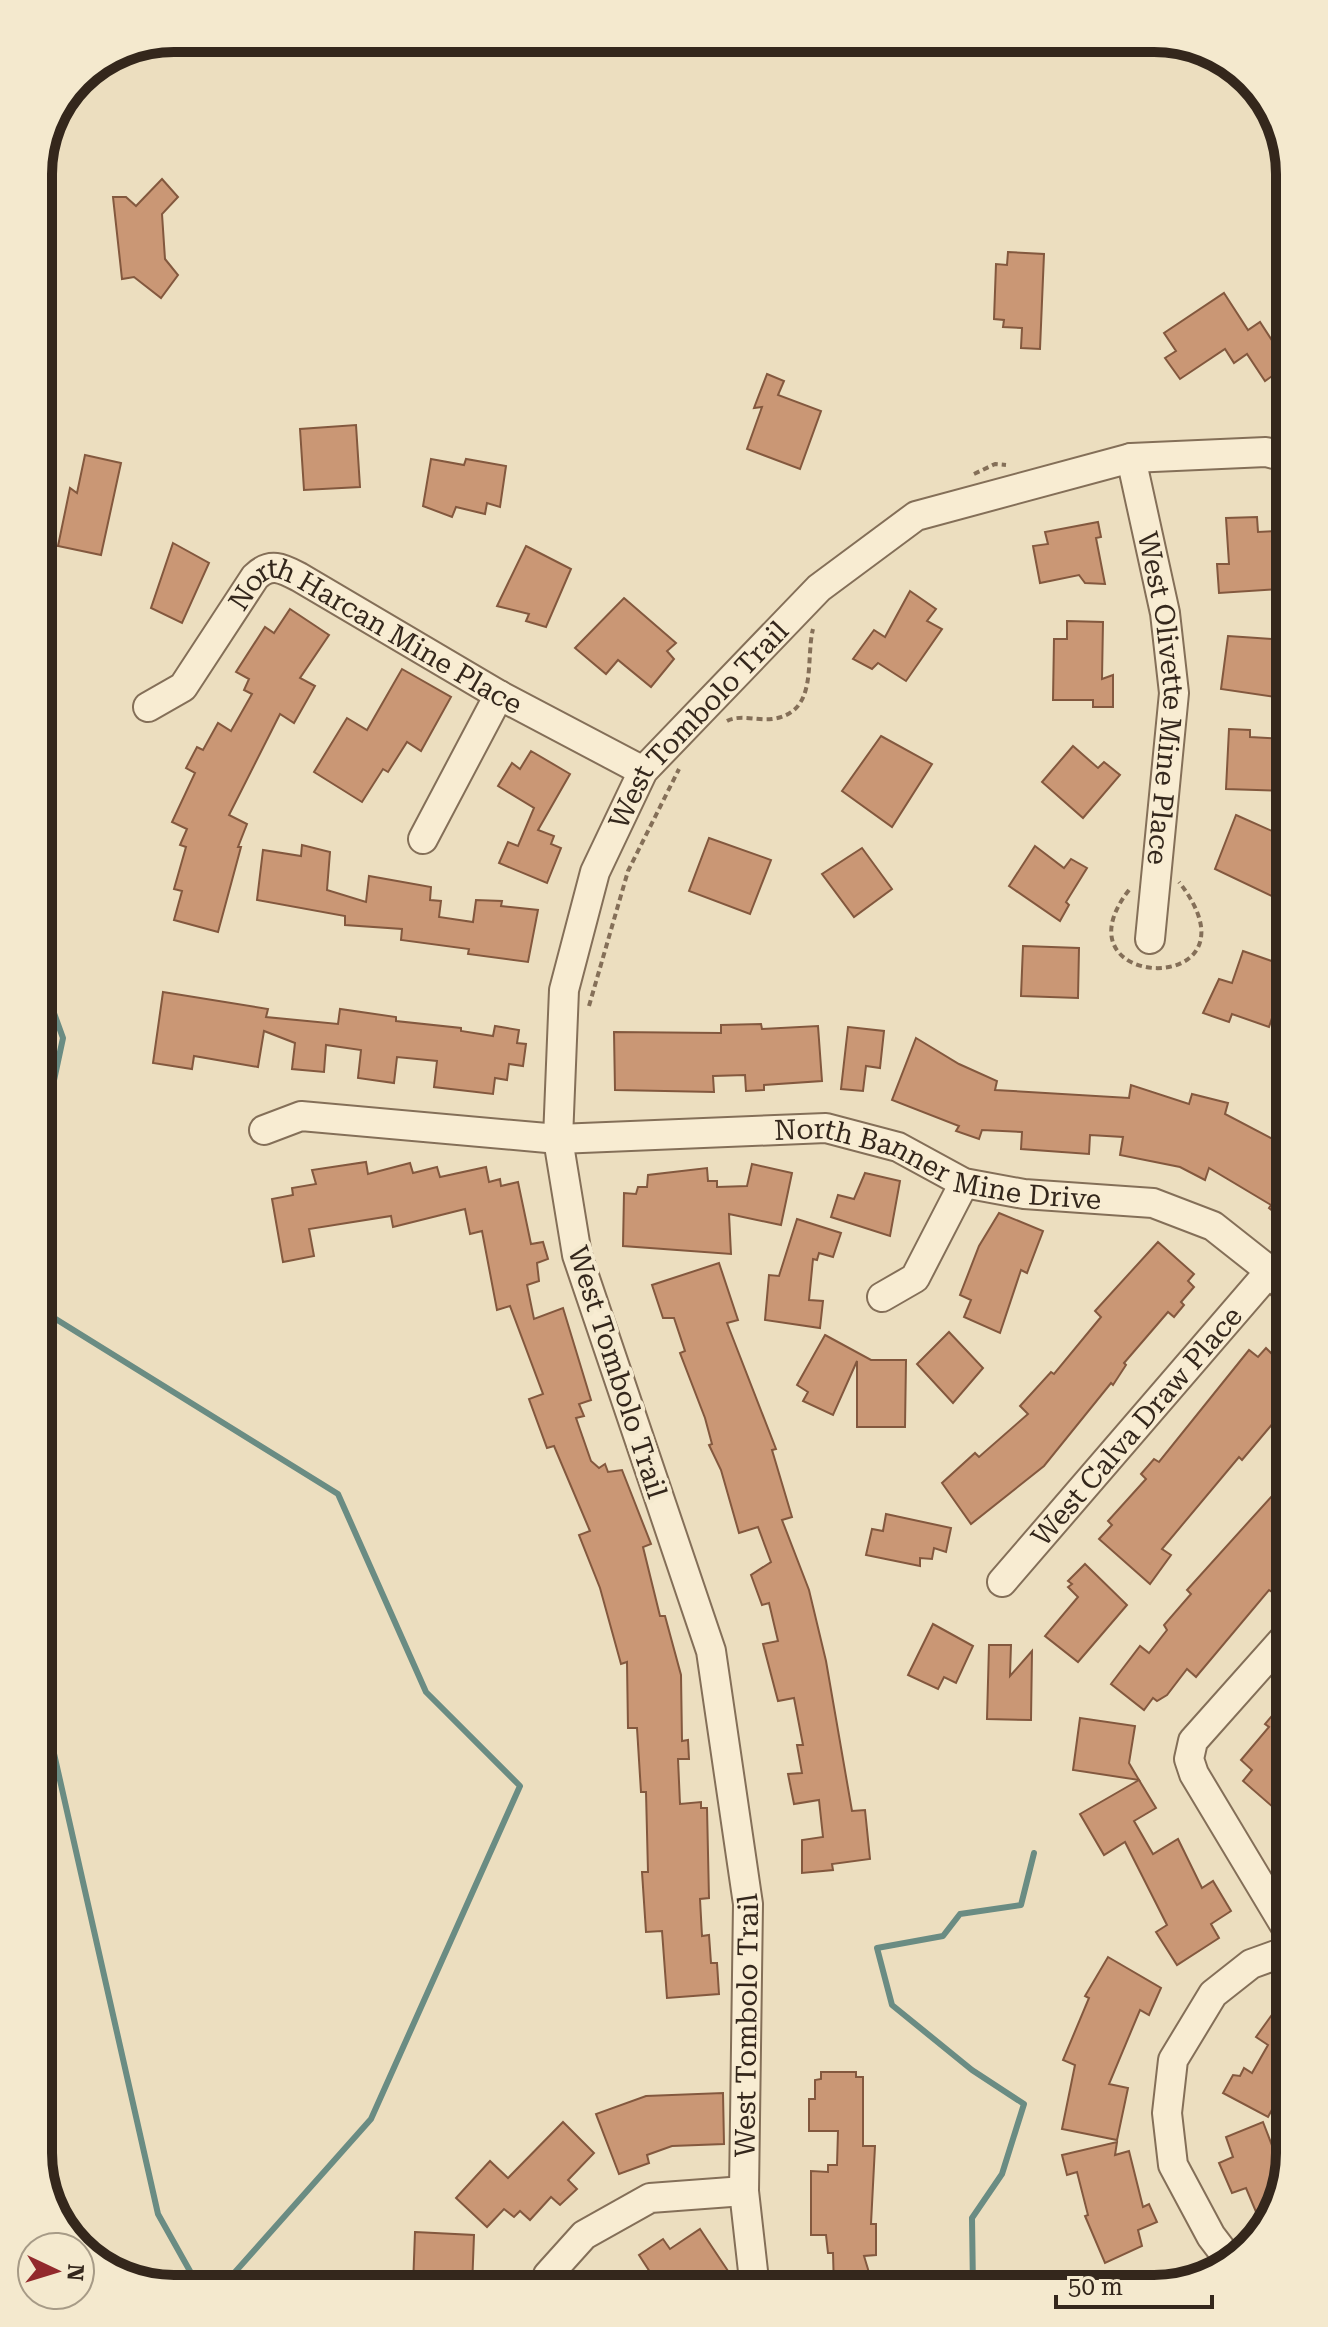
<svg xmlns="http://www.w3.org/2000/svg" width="1328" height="2327" font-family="'Roboto Serif',serif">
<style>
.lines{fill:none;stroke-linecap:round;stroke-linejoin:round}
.stream{stroke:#6a8c83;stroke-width:6}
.building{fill:#ca9775;stroke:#83583e;stroke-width:2}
.minor-casing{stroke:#846f58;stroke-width:32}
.path{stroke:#846f58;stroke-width:4;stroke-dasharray:6 4;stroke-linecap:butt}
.minor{stroke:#f8ecd2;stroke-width:28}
.labels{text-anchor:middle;stroke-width:8;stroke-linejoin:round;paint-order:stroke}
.street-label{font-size:28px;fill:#34271c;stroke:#f4e9ce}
.rim{fill:none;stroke:#34271c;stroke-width:10}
</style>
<rect width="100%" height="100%" fill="#ecdebf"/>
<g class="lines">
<g class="stream">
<polyline points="38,1155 63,1038 38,969"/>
<polyline points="38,1308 338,1494 426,1692 520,1786 371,2119 220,2289"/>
<polyline points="38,1698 43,1705 158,2214 200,2289"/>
<polyline points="973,2289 972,2218 1002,2174 1024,2104 972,2070 892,2005 877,1948 943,1936 960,1914 1021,1905 1034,1853"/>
</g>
</g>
<g class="building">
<polygon points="162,179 178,197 162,214 165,259 178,275 161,298 134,277 122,279 113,197 126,197 136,206"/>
<polygon points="1008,252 1044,254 1040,349 1021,348 1022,328 1003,327 1004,320 994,319 996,264 1007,265"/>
<polygon points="1224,293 1248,330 1260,322 1288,365 1265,381 1247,354 1234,363 1225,349 1180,379 1165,358 1176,351 1164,333"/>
<polygon points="767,374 784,381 778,395 821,411 800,469 747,449 762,407 754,408"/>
<polygon points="356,425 360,487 304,490 300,429"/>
<polygon points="85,455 121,463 101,555 58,546 70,488 77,493"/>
<polygon points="431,459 464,465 466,459 506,466 500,507 487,503 485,514 456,507 452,517 423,506"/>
<polygon points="1257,517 1258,532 1278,531 1281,589 1219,593 1217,564 1229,564 1226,518"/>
<polygon points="1098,522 1101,537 1096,538 1105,584 1085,583 1079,575 1040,583 1033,546 1048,544 1045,532"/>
<polygon points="173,543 209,563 182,623 151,608"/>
<polygon points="526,546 571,569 546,627 526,621 529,614 497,606"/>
<polygon points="910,591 936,609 927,621 942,629 906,681 878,663 872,669 853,659 874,630 885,637"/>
<polygon points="624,598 676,643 667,651 674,659 651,687 618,660 606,674 575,648"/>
<polygon points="290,609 329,635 300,678 315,686 294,723 280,714 229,815 247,824 238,847 241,847 218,932 174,920 182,891 174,889 186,847 180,845 187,829 172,822 195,773 186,768 197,747 203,750 218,723 231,731 252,694 244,690 249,679 236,672 265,627 274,633"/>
<polygon points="1067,621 1103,622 1102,679 1113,675 1113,707 1093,707 1093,700 1053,700 1054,639 1067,639"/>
<polygon points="1228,636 1286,640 1282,698 1221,689"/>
<polygon points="402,669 451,697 421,751 407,742 388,772 383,769 362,802 314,772 347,718 367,730"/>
<polygon points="1229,729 1250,730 1250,737 1289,739 1288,791 1226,789"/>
<polygon points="881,736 932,764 892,827 842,791"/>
<polygon points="1073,746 1098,768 1104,762 1120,775 1083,818 1042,782"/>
<polygon points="531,751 570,774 538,830 554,836 551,844 561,848 547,883 499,863 508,842 518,846 534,808 498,786 512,763 520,769"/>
<polygon points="1236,815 1290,839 1290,872 1278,899 1215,869"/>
<polygon points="709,838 771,860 750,914 689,891"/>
<polygon points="302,845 330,852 327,890 366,902 369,876 431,887 430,900 441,901 439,917 473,922 476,900 502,901 501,906 538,910 528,962 468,954 469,949 401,940 402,929 345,925 345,916 257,900 263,850 301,856"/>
<polygon points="1035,846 1064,868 1071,859 1087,868 1066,902 1069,905 1060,921 1009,886"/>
<polygon points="862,848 892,889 854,917 822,874"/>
<polygon points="1023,946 1079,948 1078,998 1021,996"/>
<polygon points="1243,951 1289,967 1269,1027 1232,1014 1229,1022 1203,1013 1219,979 1232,983"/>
<polygon points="163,992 268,1009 266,1017 338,1024 340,1009 396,1017 396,1021 461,1028 461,1031 493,1036 495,1026 519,1030 517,1043 526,1044 523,1066 509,1064 507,1080 495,1078 493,1094 434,1087 437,1061 397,1057 394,1083 358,1078 361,1050 326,1045 324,1072 292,1069 295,1043 264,1031 258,1067 194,1056 192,1069 153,1063"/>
<polygon points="761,1024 762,1029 818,1026 822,1081 764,1085 764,1090 746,1091 745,1075 713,1076 714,1092 615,1090 614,1032 721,1033 721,1025"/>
<polygon points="848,1027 884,1031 880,1068 866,1066 863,1091 841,1089"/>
<polygon points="916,1038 959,1064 997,1081 995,1090 1129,1098 1131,1085 1189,1104 1192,1094 1228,1103 1225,1114 1290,1148 1290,1225 1269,1208 1271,1205 1209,1168 1205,1180 1180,1167 1120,1155 1123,1137 1090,1135 1089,1154 1021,1149 1022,1132 982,1130 979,1139 956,1131 959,1126 892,1100"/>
<polygon points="366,1162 368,1174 410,1163 413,1173 437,1167 440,1177 486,1167 489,1182 500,1179 501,1186 518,1182 531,1244 543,1242 548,1259 537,1263 539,1281 527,1285 534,1319 563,1308 591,1400 579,1404 584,1416 576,1418 591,1461 599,1468 605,1464 608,1472 622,1470 651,1544 643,1547 660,1616 665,1616 681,1675 682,1741 688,1740 689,1759 678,1759 680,1804 701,1802 701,1808 707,1808 709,1898 700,1899 702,1936 709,1935 711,1963 717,1963 719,1994 667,1998 662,1931 646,1932 642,1872 648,1872 646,1792 641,1792 637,1728 628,1728 627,1662 621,1664 600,1588 579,1535 590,1531 554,1446 547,1448 529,1399 543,1394 510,1306 497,1310 482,1231 470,1234 465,1209 393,1227 391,1216 309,1229 314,1256 283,1262 272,1199 293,1195 292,1188 316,1184 312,1170"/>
<polygon points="752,1164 792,1173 781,1225 729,1214 731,1254 623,1246 624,1193 636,1194 638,1187 647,1187 648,1175 707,1168 708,1181 717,1181 717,1187 747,1186"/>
<polygon points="865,1173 900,1181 890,1236 831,1217 838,1195 854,1199"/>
<polygon points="999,1213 1043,1231 1027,1273 1021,1270 1000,1333 964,1317 971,1300 960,1295 979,1246"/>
<polygon points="797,1219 841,1233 833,1257 819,1253 817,1260 813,1259 809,1300 823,1301 820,1328 765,1320 769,1275 779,1276"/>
<polygon points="1158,1242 1194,1274 1188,1281 1194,1287 1181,1302 1184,1305 1174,1317 1168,1312 1124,1363 1126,1365 1113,1385 1111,1383 1044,1466 971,1524 942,1483 975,1453 979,1457 1028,1414 1020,1406 1051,1372 1054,1374 1101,1317 1095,1311"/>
<polygon points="719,1263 738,1320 727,1323 776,1449 772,1450 792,1517 782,1520 809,1590 826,1661 852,1811 865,1810 870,1859 832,1864 833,1870 802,1873 802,1840 823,1837 819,1800 794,1804 788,1774 802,1773 797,1745 803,1745 794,1698 778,1701 763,1644 778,1641 769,1603 762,1605 751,1575 771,1562 758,1527 739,1533 721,1470 709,1445 712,1444 705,1418 680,1353 685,1351 674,1318 663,1318 652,1285"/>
<polygon points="949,1332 983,1368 953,1403 917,1364"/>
<polygon points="825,1335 871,1360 906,1360 905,1427 857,1427 857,1361 833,1415 803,1401 808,1392 797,1385"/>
<polygon points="1266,1348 1274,1356 1280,1349 1290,1357 1290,1403 1242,1460 1239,1457 1162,1549 1171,1555 1150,1584 1099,1539 1112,1525 1108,1521 1146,1479 1141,1474 1154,1459 1159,1462 1249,1350 1258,1357"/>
<polygon points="1290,1476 1290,1571 1272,1592 1269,1590 1196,1677 1187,1669 1167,1695 1157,1701 1153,1698 1144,1710 1111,1684 1140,1646 1149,1653 1167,1630 1164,1625 1191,1594 1187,1590"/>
<polygon points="886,1514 951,1528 946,1552 934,1548 932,1559 920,1558 920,1566 866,1555 872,1529 883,1531"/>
<polygon points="1085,1564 1127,1605 1078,1662 1045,1636 1078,1597 1068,1587 1072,1584 1068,1581"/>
<polygon points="933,1624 973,1646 956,1683 944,1677 938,1689 908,1675"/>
<polygon points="989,1645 1011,1645 1010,1676 1032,1651 1031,1720 987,1719"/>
<polygon points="1276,1711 1290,1716 1290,1790 1274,1808 1243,1781 1252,1770 1241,1760 1269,1727 1265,1724"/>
<polygon points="1080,1718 1135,1726 1129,1763 1139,1780 1073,1770"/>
<polygon points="1139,1780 1156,1808 1134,1821 1153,1854 1178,1839 1202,1888 1213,1881 1231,1911 1211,1924 1219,1938 1177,1965 1156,1932 1167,1925 1125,1842 1104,1855 1080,1814"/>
<polygon points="1108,1957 1161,1988 1149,2015 1140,2010 1109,2084 1128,2088 1117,2140 1062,2129 1075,2065 1063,2060 1089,1998 1085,1996"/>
<polygon points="1276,2009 1290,2019 1290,2076 1268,2117 1223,2093 1233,2075 1240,2076 1244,2068 1252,2073 1268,2045 1256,2037"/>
<polygon points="821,2072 856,2072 856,2077 863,2077 863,2146 875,2146 871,2224 876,2224 876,2255 864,2256 874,2289 834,2289 833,2253 828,2253 826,2235 811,2235 811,2171 828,2172 828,2165 837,2165 838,2131 809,2131 809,2099 815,2099 815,2080 821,2079"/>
<polygon points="723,2093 724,2144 672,2146 647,2155 649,2163 619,2174 596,2114 646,2096"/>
<polygon points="563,2122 594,2153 568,2180 577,2189 560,2205 551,2197 530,2220 520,2211 514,2217 504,2209 487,2227 456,2198 490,2161 508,2178"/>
<polygon points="1263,2122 1283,2174 1264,2231 1246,2188 1232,2193 1219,2163 1233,2157 1226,2137"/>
<polygon points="1117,2142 1115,2155 1129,2151 1143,2207 1149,2204 1157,2222 1138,2230 1142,2246 1105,2263 1085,2216 1088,2215 1077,2172 1067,2175 1062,2155"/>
<polygon points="700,2229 732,2277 714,2289 661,2289 639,2255 663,2239 670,2249"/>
<polygon points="415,2232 474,2235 472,2288 413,2286"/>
</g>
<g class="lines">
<g class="minor-casing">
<g id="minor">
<path id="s1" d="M1131 458 1165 613 1174 693 1150 939"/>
<path id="s2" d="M148 707 183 687 255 577C270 562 282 568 299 577L499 695 643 771"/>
<polyline points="423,839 499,695"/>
<path id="s3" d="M264 1130 301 1116 558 1139 826 1128 898 1147 964 1183 1024 1194 1153 1203 1213 1226 1270 1271 1290 1294"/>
<polyline points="882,1297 915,1278 964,1183"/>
<path id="s4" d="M1002 1582 1270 1271"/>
<polyline points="1290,1934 1194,1774 1189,1759 1193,1741 1290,1632"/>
<polyline points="1230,2261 1211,2236 1173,2165 1167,2113 1173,2060 1213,1994 1251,1964 1290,1950"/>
<polyline points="548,2275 584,2235 650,2198 744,2191"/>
<path id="s5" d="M755 2289 744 2191 748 1904 711 1651 577 1255 558 1139 564 990 595 872 643 771 819 588 916 516 1131 458 1266 452 1290 458"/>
</g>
</g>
<g class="path">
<polyline points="974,474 995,464 1006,465"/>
<path d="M727 721C740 714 758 721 772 719 819 713 805 661 813 629"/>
<path d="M1129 890C1049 993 1270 998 1179 882"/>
<polyline points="589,1006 628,871 679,769"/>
</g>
<use href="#minor" class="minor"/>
</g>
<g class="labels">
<g class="street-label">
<text dy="10" stroke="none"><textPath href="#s2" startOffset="306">North Harcan Mine Place</textPath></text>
<text dy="10" stroke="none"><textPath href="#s1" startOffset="244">West Olivette Mine Place</textPath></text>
<text dy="10" stroke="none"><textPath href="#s5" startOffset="1630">West Tombolo Trail</textPath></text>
<text dy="10" stroke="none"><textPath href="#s3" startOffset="684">North Banner Mine Drive</textPath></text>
<text transform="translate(618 1372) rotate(72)" y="10">West Tombolo Trail</text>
<text dy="10" stroke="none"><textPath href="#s4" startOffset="206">West Calva Draw Place</textPath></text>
<text dy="10" stroke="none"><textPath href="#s5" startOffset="264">West Tombolo Trail</textPath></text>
</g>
</g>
<path d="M0 0H1328V2327H0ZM174 52H1154A122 122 0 0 1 1276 174V2153A122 122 0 0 1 1154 2275H174A122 122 0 0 1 52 2153V174A122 122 0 0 1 174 52Z" fill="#f4e9ce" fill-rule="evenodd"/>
<path class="rim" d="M174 52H1154A122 122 0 0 1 1276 174V2153A122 122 0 0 1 1154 2275H174A122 122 0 0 1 52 2153V174A122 122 0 0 1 174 52Z"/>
<g transform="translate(56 2271) rotate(94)"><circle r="38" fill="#f4e9ce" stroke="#a79b87" stroke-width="2"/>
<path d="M0-6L14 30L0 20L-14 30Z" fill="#92292c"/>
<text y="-12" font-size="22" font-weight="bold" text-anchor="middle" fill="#34271c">N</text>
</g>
<path d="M1056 2295v12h156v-12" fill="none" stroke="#34271c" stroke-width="4"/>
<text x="1068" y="2295" font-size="24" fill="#34271c" stroke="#f4e9ce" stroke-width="6" paint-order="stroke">50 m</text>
</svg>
